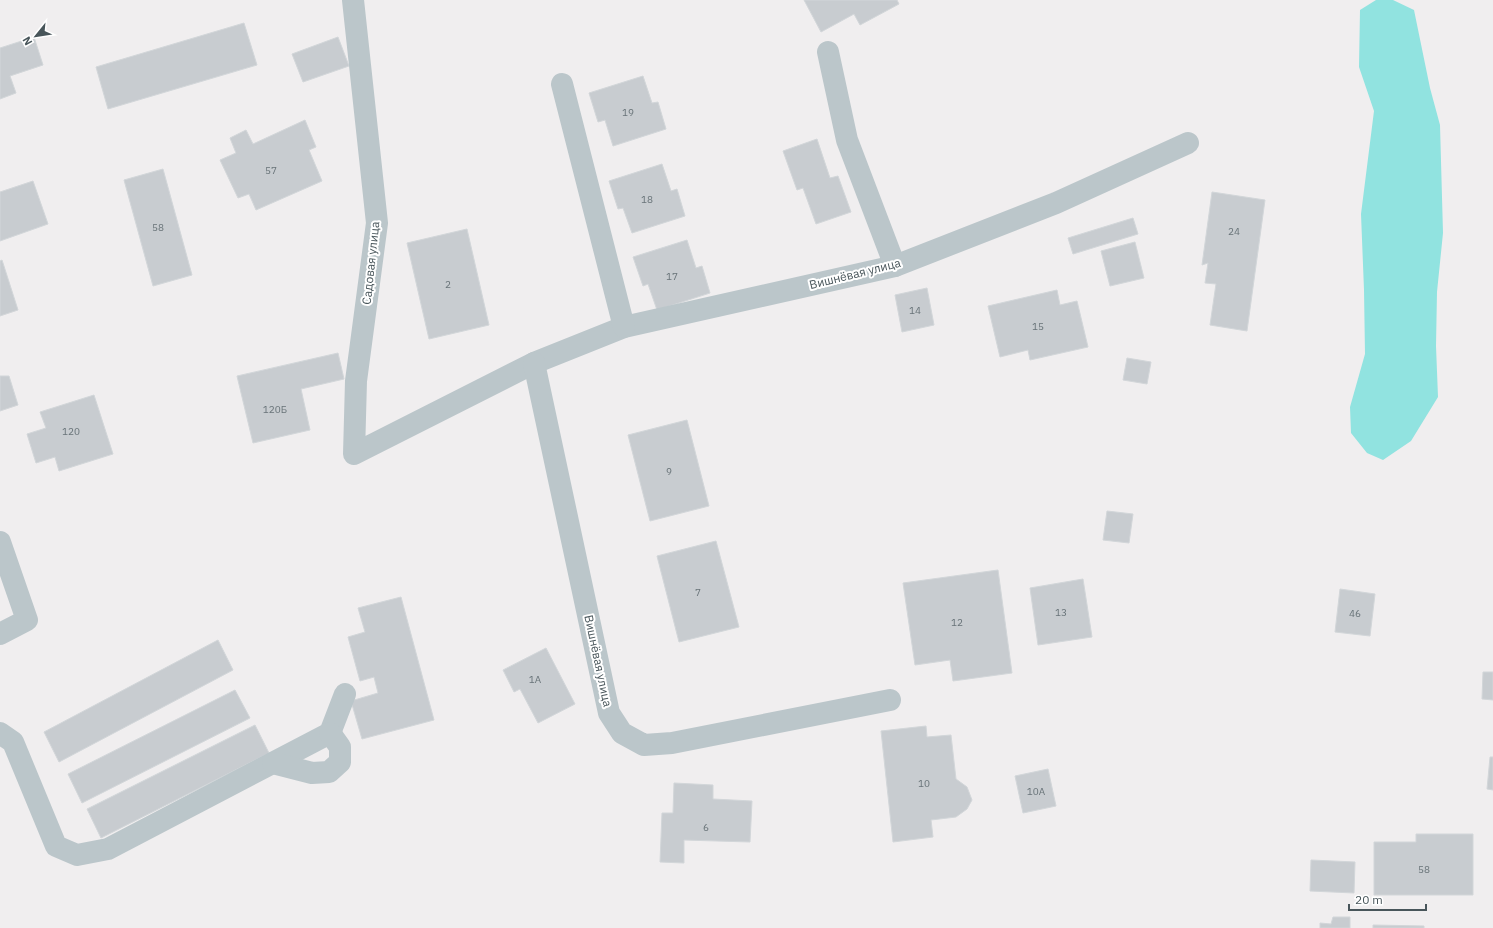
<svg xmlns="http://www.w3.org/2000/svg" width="1493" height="928" font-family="'IBM Plex Sans',sans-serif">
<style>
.water{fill:#91e3e0}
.building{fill:#c8ccd0;stroke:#d2d6d9}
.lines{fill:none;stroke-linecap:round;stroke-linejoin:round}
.minor{stroke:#bbc6ca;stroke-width:22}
.labels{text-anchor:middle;stroke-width:4;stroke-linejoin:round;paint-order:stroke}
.number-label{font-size:10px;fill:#687378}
.street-label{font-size:12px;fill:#48555a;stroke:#fff}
</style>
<rect width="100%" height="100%" fill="#f0eeef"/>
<polygon class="water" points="1376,0 1393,0 1414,10 1430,88 1440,125 1443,233 1437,292 1436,346 1438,397 1411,441 1383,460 1367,453 1351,433 1350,407 1365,354 1364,290 1361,214 1374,111 1359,67 1360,10"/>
<g class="building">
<polygon points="804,0 897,0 899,4 860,25 854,14 821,32"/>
<polygon points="244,23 257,65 108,109 96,67"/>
<polygon points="34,37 43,65 10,76 16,93 0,99 0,48"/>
<polygon points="338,37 349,66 303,82 292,54"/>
<polygon points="643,76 652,103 658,102 666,129 613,146 605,120 598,122 589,93"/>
<polygon points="305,120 316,147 309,150 322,181 256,210 249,194 238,198 220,160 236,153 230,138 246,130 253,144"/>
<polygon points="817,139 830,178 838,176 851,212 816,224 803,188 797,190 783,151"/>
<polygon points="662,164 671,191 677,189 685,216 632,233 623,208 618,209 609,181"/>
<polygon points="163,169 192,275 153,286 124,180"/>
<polygon points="33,181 48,224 0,241 0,192"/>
<polygon points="1212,192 1265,200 1247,331 1210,325 1216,284 1205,283 1208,263 1202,265"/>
<polygon points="1133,218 1138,234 1073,254 1068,238"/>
<polygon points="467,229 489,325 429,339 407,243"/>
<polygon points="687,240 696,268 702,266 710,293 657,310 648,284 643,286 633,257"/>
<polygon points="1135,242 1144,278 1110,286 1101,251"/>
<polygon points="2,260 18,310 0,316 0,261"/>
<polygon points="927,288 934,325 902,332 895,295"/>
<polygon points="1057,290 1060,305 1077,301 1088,347 1030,360 1028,350 1000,357 988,306"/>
<polygon points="338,353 344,379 301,389 310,430 253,443 237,376"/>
<polygon points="1127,358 1151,362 1147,384 1123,380"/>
<polygon points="0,376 9,376 18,405 0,411"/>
<polygon points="94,395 113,454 59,471 55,457 36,463 27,434 46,428 40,412"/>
<polygon points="687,420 709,506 650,521 628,435"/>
<polygon points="1107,511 1133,514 1129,543 1103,540"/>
<polygon points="716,541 739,627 679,642 657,556"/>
<polygon points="998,570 1012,673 953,681 950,660 915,665 903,583"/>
<polygon points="1083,579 1092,637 1038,645 1030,588"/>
<polygon points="1340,589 1375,594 1370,636 1335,632"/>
<polygon points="401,597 434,720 362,739 351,701 378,693 374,677 360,681 348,637 365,632 358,608"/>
<polygon points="218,640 233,670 59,762 44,732"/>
<polygon points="546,648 575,704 538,723 520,689 514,692 503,670"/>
<polygon points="1483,672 1493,672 1493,700 1482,699"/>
<polygon points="235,690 250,718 82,803 68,774"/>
<polygon points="255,725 269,753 101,838 87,809"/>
<polygon points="926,726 927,737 951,735 956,779 967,787 972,800 967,809 956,817 931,820 933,837 893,842 881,731"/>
<polygon points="1490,757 1493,757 1493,790 1487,789"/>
<polygon points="1048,769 1056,806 1023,813 1015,776"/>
<polygon points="674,783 713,785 713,799 752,801 750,842 684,840 684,863 660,862 662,813 673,813"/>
<polygon points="1416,834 1473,834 1473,895 1374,895 1374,842 1416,842"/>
<polygon points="1311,860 1355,862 1354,893 1310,891"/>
<polygon points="1333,917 1350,917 1350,928 1320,928 1320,923 1331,924"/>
<polygon points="1373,925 1424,926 1424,928 1373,928"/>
</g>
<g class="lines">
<g class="minor">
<polyline points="353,0 377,223 356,381 354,454 534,363 624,327 895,266 1056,203 1188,143"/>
<polyline points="828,52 847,140 895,266"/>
<polyline points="562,84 624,327"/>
<polyline points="534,363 609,713 622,733 644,745 672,743 890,700"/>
<polyline points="0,542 27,620 0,634"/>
<polyline points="0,733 13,742 56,846 77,855 108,849 330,733 345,694"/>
<polyline points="273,763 312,773 329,772 340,762 340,747 330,733"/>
</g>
</g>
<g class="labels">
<g class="number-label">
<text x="628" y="116">19</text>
<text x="271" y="174">57</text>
<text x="647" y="203">18</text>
<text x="158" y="231">58</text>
<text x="1234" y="235">24</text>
<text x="672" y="280">17</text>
<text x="448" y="288">2</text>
<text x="915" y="314">14</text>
<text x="1038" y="330">15</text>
<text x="275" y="413">120Б</text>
<text x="71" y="435">120</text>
<text x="669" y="475">9</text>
<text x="698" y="596">7</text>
<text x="1061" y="616">13</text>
<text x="1355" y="617">46</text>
<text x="957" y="626">12</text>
<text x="535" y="683">1А</text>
<text x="924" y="787">10</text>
<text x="1036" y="795">10А</text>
<text x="706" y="831">6</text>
<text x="1424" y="873">58</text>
</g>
<g class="street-label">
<text transform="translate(371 263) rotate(-84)" y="4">Садовая улица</text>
<text transform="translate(855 274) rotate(-14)" y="4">Вишнёвая улица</text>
<text transform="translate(598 661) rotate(78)" y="4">Вишнёвая улица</text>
</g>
</g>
<g transform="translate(36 36) rotate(240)" stroke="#ffffff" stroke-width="3" paint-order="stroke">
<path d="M0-3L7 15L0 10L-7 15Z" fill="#48555a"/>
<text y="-6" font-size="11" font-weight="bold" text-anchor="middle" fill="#48555a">N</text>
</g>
<path d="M1349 904v6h77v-6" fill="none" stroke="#48555a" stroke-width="2"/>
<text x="1355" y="904" font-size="12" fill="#48555a" stroke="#ffffff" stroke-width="3" paint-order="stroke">20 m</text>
</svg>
